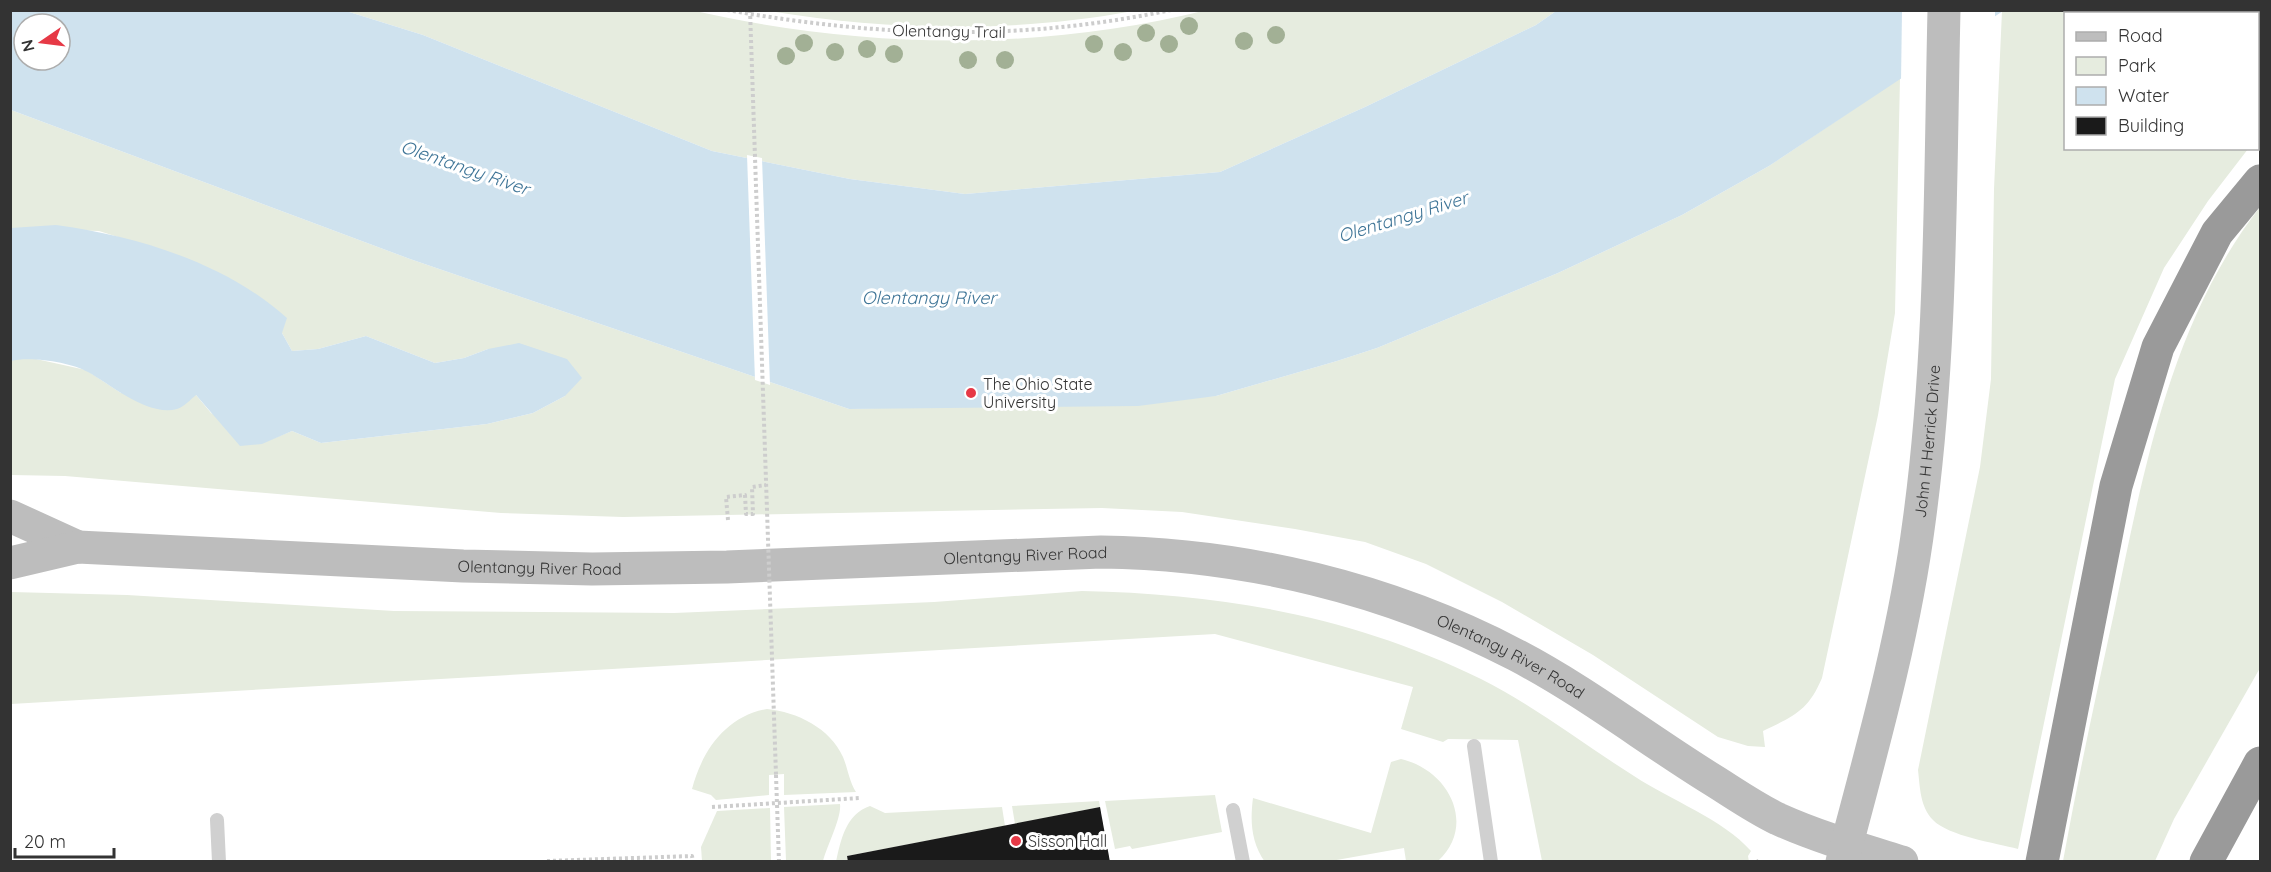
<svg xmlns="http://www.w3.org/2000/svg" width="2271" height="872" font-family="Quicksand,sans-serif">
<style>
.green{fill:#e6ecdf}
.water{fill:#cfe2ee;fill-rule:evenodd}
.pier{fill:#fff}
.building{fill:#1a1a1a}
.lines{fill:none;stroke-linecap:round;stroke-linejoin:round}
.path{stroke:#cdcdcd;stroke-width:4;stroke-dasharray:3 3;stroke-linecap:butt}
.lane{stroke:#d0d0d0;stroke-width:14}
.secondary{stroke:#bdbdbd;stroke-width:33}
.highway{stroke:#9a9a9a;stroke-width:33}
.path-bridge{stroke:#cdcdcd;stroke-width:4;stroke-dasharray:3 3;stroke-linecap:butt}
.tree{fill:#a2b095}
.poi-dot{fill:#e63946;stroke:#fff;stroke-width:2}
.labels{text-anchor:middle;stroke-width:6;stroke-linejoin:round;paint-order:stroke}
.street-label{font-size:16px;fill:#333;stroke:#fff}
.poi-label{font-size:16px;fill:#333;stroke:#fff;text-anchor:start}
.water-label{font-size:18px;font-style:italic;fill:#3f7597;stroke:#fff}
</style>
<rect width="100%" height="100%" fill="#fff"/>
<g class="green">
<path d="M691 10C860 49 1039 52 1207 10L1556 11 1536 25 1365 107 1220 172 965 194 850 179 712 151 423 35 346 11Z"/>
<path d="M769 11H1133C1015 33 888 31 769 11Z"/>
<path d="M2002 11H2260V134L2258 138V14H2066V148L2248 149 2208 201 2164 268 2115 379 2018 849C1996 843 1948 836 1933 820 1920 807 1920 787 1918 770L1980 467 1991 379 1994 189Z"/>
<path d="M1900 78 1895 313 1878 415 1822 678C1808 711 1794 716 1763 731L1765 747 1748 746 1718 737 1593 655 1502 602 1426 564 1365 542 1295 529 1182 512 1102 508 623 517 501 513 65 476 11 475 10 361 27 357 86 370 121 393 196 395 211 413 262 443 292 431 321 443 487 424 533 413 565 396 488 349 464 358 435 363 366 336 318 349 292 351 282 333 178 256 99 231 11 228V110L410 259 849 409 1216 396 1337 361 1377 348 1558 273 1682 215 1769 166Z"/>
<path d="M2260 207V668L2174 819 2155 861H2063C2078 778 2096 696 2114 613 2143 474 2170 322 2260 207Z"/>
<path d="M1082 591C1224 594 1352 616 1481 679 1535 706 1583 744 1634 776 1670 800 1723 819 1751 851L1748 856 1749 862 1542 861 1518 740 1448 739 1443 742 1401 729 1413 687 1215 634 11 704V592L127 595 394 611 674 613 934 602Z"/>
<path d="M767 709C797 712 830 728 843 757 848 769 849 781 856 792L784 795V774L769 775V795L716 800 711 795 692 789C702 751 726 716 767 709Z"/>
<path d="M1401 759C1449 770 1477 825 1438 861H1406L1404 848 1331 861 1265 862C1251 842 1250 821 1253 798L1371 833 1391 762Z"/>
<polygon points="1215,795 1222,832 1132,849 1130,846 1115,849 1105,801"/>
<polygon points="1099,801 1100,807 1015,824 1012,806"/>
<path d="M840 804C842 817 827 846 823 861H786L784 807Z"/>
<path d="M870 806 885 813 1002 807 1005 826 847 856 848 861 836 862C841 839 846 814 870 806Z"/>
<polygon points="770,808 771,861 702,861 701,847 717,811"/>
</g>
<g class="water">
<path d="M10 11H346L423 35 712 151 850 179 965 194 1220 172 1365 107 1536 25 1556 11H2003L1769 166 1682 215 1558 273 1377 348 1337 361 1216 396 1138 406 849 409 410 259 11 110ZM24 24H60V60H24Z"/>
<path d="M56 225C137 236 226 263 287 318L282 333 292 351 318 349 366 336 435 363 464 358 488 349 519 343 567 359 582 378 565 396 533 413 487 424 321 443 292 431 262 444 240 446 196 395C191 399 184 407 177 409 149 417 111 385 88 372 70 362 30 356 11 361V228Z"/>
</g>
<g class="pier">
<polygon points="1902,11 1995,11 1995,19 1901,82"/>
<polygon points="747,155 762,158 770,385 755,380"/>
</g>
<polygon class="building" points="1100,807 1110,862 848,862 847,856"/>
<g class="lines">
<g class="path">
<path d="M727 10C880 37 1018 42 1171 10"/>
<polyline points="728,520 726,497 745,495 746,514 753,514 752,487 766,485"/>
<polyline points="776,775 779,862"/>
<polyline points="712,807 860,798"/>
<polyline points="1756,860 1757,862"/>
<polyline points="547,861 692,856 693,862"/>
</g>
<g class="lane">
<polyline points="1474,746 1491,862"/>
<polyline points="1233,810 1243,862"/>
<polyline points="217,820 219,862"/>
</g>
<g class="secondary">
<polyline points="10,516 78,547"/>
<path id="s1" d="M10 563 78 547 463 566 592 569 727 567 1101 552C1245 554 1388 588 1516 655 1583 690 1644 737 1708 777 1731 791 1753 807 1778 819 1818 837 1860 849 1902 862"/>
<path id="s2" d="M1842 862C1872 749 1904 637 1919 522 1942 353 1940 181 1944 10"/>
</g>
<g class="highway">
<polyline points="2042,862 2116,486 2158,347 2217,233 2260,181"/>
<polyline points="2206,862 2260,763"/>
</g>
<polyline class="path-bridge" points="750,10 776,775"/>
</g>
<g class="tree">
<circle cx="1189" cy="26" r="9"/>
<circle cx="1146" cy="33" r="9"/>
<circle cx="1276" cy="35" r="9"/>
<circle cx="1244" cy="41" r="9"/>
<circle cx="804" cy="43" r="9"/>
<circle cx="1094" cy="44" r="9"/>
<circle cx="1169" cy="44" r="9"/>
<circle cx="867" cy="49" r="9"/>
<circle cx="835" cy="52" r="9"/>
<circle cx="1123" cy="52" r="9"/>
<circle cx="894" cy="54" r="9"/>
<circle cx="786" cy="56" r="9"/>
<circle cx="968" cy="60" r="9"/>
<circle cx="1005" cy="60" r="9"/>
</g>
<g class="poi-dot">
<circle cx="971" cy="393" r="6"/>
<circle cx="1016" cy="841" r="6"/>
</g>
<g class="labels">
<g class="street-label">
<text transform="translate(949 31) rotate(1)" y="6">Olentangy Trail</text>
<text dy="6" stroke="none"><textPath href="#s2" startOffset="430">John H Herrick Drive</textPath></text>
<text dy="6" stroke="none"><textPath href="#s1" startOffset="1018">Olentangy River Road</textPath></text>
<text dy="6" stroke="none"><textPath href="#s1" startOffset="532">Olentangy River Road</textPath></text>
<text dy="6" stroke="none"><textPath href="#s1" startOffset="1521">Olentangy River Road</textPath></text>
</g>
<g class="poi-label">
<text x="983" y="390">The Ohio State<tspan x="983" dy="18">University</tspan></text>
<text x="1028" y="847">Sisson Hall</text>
</g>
<g class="water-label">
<text transform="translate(465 168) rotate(19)" y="6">Olentangy River</text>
<text transform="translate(1403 217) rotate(-17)" y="6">Olentangy River</text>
<text x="929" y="304">Olentangy River</text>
</g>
</g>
<rect width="2271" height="872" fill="none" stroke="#333333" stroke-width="24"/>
<rect x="2064" y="12" width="195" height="138" fill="#ffffff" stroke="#adadad" stroke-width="1.5"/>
<rect x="2076" y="32" width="30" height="9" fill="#bdbdbd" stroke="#adadad" stroke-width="1.5"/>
<text x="2118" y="42" font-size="18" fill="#333333">Road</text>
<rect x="2076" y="57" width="30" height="18" fill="#e6ecdf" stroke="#adadad" stroke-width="1.5"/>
<text x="2118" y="72" font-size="18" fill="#333333">Park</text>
<rect x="2076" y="87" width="30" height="18" fill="#cfe2ee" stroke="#adadad" stroke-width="1.5"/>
<text x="2118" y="102" font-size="18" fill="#333333">Water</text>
<rect x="2076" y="117" width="30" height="18" fill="#1a1a1a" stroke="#adadad" stroke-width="1.5"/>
<text x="2118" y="132" font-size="18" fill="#333333">Building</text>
<g transform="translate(42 42) rotate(256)"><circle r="28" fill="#ffffff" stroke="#adadad" stroke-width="1.5"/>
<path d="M0-4.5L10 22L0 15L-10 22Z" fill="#e63946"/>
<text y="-9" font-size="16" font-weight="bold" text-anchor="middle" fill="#333333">N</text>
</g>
<path d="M15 848v9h99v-9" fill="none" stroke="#333333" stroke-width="3"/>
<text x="24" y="848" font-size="18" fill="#333333" stroke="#ffffff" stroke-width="4.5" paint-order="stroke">20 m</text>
</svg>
